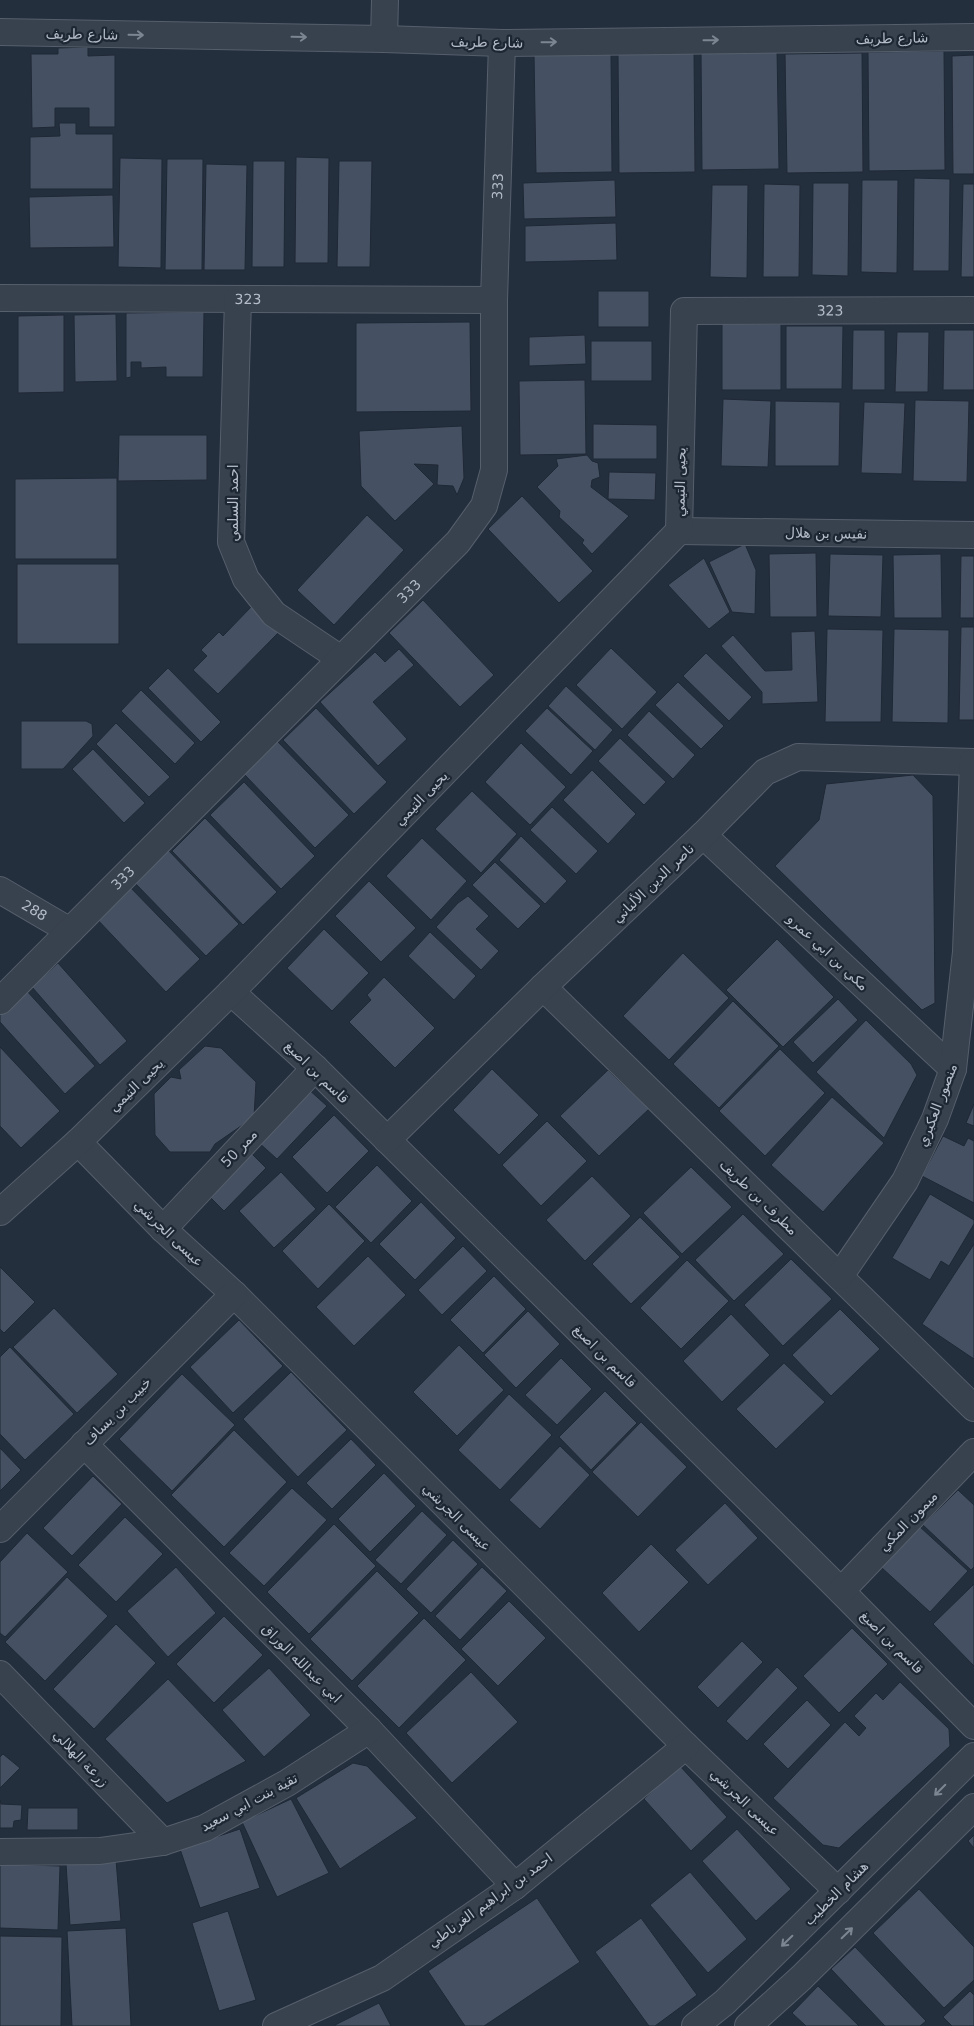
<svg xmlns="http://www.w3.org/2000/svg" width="974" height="2026" font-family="'DejaVu Sans',Vazirmatn,sans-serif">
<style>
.building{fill:#455162;stroke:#1f2835}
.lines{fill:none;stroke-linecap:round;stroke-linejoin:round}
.minor-casing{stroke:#565f6c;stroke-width:28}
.minor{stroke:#38414e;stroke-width:26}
.oneway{stroke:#7c8592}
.labels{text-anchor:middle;stroke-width:4.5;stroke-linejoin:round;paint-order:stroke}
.street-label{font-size:14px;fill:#b4bcc9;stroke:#1d2633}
</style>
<rect width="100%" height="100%" fill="#242f3e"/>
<g class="building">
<polygon points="88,47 88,56 115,55 115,127 89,127 89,108 55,108 55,127 32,128 31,54 58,54 58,48"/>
<polygon points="777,50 779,169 702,170 701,51"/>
<polygon points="944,51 945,170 869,171 868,52"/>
<polygon points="611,53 612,172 536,173 534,54"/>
<polygon points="694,53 695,172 619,173 618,54"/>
<polygon points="862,53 863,172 787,173 785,54"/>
<polygon points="974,55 974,174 953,174 952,56"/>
<polygon points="59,123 76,123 76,134 113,134 113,189 30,189 30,137 60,136"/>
<polygon points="296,157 329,158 328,263 295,263"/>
<polygon points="120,158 162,159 161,268 118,267"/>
<polygon points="167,159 203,159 202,270 165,270"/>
<polygon points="253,161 285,161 284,267 252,267"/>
<polygon points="339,161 372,161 370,267 337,267"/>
<polygon points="206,164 247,165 245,270 204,270"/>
<polygon points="914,178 950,179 949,271 913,271"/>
<polygon points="615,180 616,217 524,219 523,183"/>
<polygon points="862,180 898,180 897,273 861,272"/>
<polygon points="813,183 849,183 848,276 812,275"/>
<polygon points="764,184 800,185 799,277 763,277"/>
<polygon points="963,184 974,184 974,277 961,277"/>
<polygon points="712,185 748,185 747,278 710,277"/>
<polygon points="113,195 114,247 30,248 29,197"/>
<polygon points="616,223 617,260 525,262 525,226"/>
<rect x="598" y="291" width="51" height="36"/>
<polygon points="204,312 203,377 166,377 166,367 141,368 141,362 131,362 131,377 126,378 126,313"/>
<polygon points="116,314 117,381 75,382 74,315"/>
<polygon points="64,315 64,392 18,393 18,316"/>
<polygon points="470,322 471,411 356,412 356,323"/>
<rect x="722" y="324" width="59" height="66"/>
<polygon points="786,326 843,326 842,389 786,389"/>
<polygon points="853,330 885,330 885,390 852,390"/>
<polygon points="944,330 974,330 974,390 943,390"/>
<polygon points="897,332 929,332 928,392 895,392"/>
<polygon points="585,335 586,364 529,366 529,337"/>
<rect x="591" y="341" width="61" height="40"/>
<polygon points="585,380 586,454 520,455 519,381"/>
<polygon points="723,399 771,401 768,467 721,466"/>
<polygon points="915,400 969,401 967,482 913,481"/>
<polygon points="775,401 840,402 839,466 775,466"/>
<polygon points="864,402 905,403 902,474 861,473"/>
<polygon points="593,424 657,425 657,459 593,459"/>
<polygon points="462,426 464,478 457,495 453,486 437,485 438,465 414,464 434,484 395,521 361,486 359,431"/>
<polygon points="119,435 207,435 207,480 118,481"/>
<polygon points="587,455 592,461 598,463 600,477 592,480 591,487 629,516 592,554 582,543 584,540 559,517 560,511 537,487 558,466 556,459"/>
<polygon points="609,472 656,473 655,500 608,499"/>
<polygon points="117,478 117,559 15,559 15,479"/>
<polygon points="522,496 593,571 559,603 488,529"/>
<polygon points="367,515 404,550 334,625 297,590"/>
<polygon points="745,544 756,570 755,614 732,612 709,562"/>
<polygon points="816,553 817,617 770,617 769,554"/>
<polygon points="830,554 883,555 881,617 828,616"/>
<polygon points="941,554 942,618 894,618 893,555"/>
<polygon points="961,556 974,556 974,618 960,618"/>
<polygon points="704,558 730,612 709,629 668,585"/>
<rect x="17" y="564" width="102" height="80"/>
<polygon points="423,600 494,675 460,707 389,633"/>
<polygon points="252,606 279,632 218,694 193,670 207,656 201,650 219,632 223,636"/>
<polygon points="961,627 974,627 974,720 959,720"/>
<polygon points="827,629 883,630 881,722 825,722"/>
<polygon points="894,629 949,630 948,723 892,722"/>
<polygon points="815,631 818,702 762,704 762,692 721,646 733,635 765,671 792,670 791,632"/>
<polygon points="611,648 657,692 622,729 576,685"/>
<polygon points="399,649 414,665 373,702 407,739 378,766 320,702 375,652 385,662"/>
<polygon points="706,653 752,697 729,721 683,676"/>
<polygon points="168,668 221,722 201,742 148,688"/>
<polygon points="678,682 724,726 701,749 655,705"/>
<polygon points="566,686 613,730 595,750 548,706"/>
<polygon points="141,690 195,743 175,764 121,711"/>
<polygon points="316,708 387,782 354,814 283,740"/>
<polygon points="547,708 593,751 571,775 525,731"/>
<polygon points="649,711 695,755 673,779 627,735"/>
<polygon points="21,721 86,721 92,724 93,736 63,769 21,769"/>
<polygon points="116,723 170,777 149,797 96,744"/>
<polygon points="620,738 666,782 644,805 598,761"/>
<polygon points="277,741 349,815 315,848 244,774"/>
<polygon points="521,743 566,787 530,825 485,782"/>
<polygon points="93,749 145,803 124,823 72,769"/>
<polygon points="592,770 636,814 608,844 563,800"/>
<polygon points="913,775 933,796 935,1003 922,1010 775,866 819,820 826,784"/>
<polygon points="244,782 315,856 281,889 210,815"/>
<polygon points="472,791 517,834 481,873 435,829"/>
<polygon points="552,807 598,851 576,874 530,830"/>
<polygon points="205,818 277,892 243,925 172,851"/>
<polygon points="521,836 567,881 545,904 499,860"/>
<polygon points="422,838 467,881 431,920 386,876"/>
<polygon points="168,850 239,924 206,956 134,882"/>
<polygon points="495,862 541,906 518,929 472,885"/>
<polygon points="369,881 416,928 381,962 335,916"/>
<polygon points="128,885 200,959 166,992 95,917"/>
<polygon points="468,896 489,916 476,929 499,951 481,970 436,927 458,903"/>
<polygon points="324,929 369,973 332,1011 287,968"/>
<polygon points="430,932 476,976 454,1000 408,956"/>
<polygon points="777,939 834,997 783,1047 726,990"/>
<polygon points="683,953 729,998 669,1060 623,1016"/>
<polygon points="58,963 127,1041 100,1065 32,987"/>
<polygon points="384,977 435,1028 395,1068 349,1022 371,1000 367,995"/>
<polygon points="26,990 95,1066 65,1094 0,1022 0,1014"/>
<polygon points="838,999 858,1020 813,1063 793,1042"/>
<polygon points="733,1001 779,1046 719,1108 673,1064"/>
<polygon points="866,1020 911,1064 917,1075 884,1138 816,1072"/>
<polygon points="205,1046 221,1048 256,1082 254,1117 215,1144 210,1152 170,1152 155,1135 154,1094 171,1077 181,1079 179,1070"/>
<polygon points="0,1047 60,1111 21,1148 0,1126"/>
<polygon points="780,1049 825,1093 765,1156 719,1111"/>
<polygon points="492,1069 539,1115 499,1155 453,1110"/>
<polygon points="608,1070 649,1109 599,1156 560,1116"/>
<polygon points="307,1088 327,1106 277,1159 257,1141"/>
<polygon points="832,1097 884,1143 823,1212 771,1165"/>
<polygon points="974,1104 974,1126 966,1123"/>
<polygon points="334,1115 369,1151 327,1193 292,1157"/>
<polygon points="547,1121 587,1161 541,1206 502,1165"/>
<polygon points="943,1136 964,1146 968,1138 974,1141 974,1203 922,1176"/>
<polygon points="246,1148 266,1168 224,1211 204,1191"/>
<polygon points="377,1165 412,1201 371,1243 335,1207"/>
<polygon points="691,1167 732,1207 682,1254 643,1213"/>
<polygon points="281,1172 316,1209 274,1248 239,1211"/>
<polygon points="592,1176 631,1216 585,1261 546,1220"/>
<polygon points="930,1194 974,1220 974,1224 949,1266 941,1261 930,1280 892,1258"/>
<polygon points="421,1202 456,1238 415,1280 379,1244"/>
<polygon points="329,1204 365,1241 318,1289 282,1251"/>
<polygon points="743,1214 784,1254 734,1301 695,1260"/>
<polygon points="640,1217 680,1257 631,1304 592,1264"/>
<polygon points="974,1244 974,1359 922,1324"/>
<polygon points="463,1246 487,1271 442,1315 418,1290"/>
<polygon points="368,1256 406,1295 354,1346 316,1307"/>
<polygon points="791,1259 832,1299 783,1346 744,1305"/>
<polygon points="687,1260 729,1301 681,1349 640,1308"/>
<polygon points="0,1267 35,1302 4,1333 0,1329"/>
<polygon points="494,1276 526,1309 483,1353 450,1320"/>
<polygon points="54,1308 118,1374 77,1413 13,1347"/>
<polygon points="840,1309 880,1349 831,1396 792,1355"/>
<polygon points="528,1311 560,1344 516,1388 484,1355"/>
<polygon points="731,1314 770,1355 722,1402 683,1361"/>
<polygon points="239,1320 283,1366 233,1413 190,1367"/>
<polygon points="459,1345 504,1390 457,1436 413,1392"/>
<polygon points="10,1347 74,1414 25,1460 0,1434 0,1357"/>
<polygon points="561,1358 592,1389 557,1425 525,1395"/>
<polygon points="784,1363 825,1402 776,1449 736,1409"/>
<polygon points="291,1372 347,1430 298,1477 243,1419"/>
<polygon points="182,1374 235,1425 172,1491 119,1439"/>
<polygon points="605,1391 637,1423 591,1470 559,1437"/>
<polygon points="509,1394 552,1435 500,1490 458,1450"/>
<polygon points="641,1422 687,1467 638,1517 592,1472"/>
<polygon points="234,1430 287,1482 224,1547 171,1495"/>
<polygon points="351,1439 376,1465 332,1509 306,1483"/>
<polygon points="560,1446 590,1475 540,1529 509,1500"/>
<polygon points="0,1448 21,1470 0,1491"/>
<polygon points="384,1473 416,1506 370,1552 338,1519"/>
<polygon points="93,1476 122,1504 72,1556 43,1528"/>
<polygon points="292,1488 327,1520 264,1586 229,1553"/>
<polygon points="958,1490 974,1505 974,1567 971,1570 923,1525"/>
<polygon points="725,1503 758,1538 708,1585 675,1550"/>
<polygon points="422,1511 447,1535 401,1584 375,1560"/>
<polygon points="125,1517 163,1554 116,1602 78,1565"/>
<polygon points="334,1524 376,1566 309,1634 267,1592"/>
<polygon points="919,1526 968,1571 930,1612 881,1567"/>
<polygon points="27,1533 68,1572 5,1637 0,1633 0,1562"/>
<polygon points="453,1540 478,1564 431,1613 406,1589"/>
<polygon points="651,1544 689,1582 639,1632 602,1593"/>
<polygon points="176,1567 216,1613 168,1657 127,1611"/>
<polygon points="482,1567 507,1591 460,1640 435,1616"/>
<polygon points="377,1571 419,1613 352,1681 310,1639"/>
<polygon points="67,1577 108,1616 45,1681 5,1642"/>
<polygon points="974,1584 974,1666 933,1624"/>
<polygon points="509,1601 546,1638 498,1686 461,1649"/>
<polygon points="224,1616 263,1655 214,1703 176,1664"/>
<polygon points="424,1618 466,1660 399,1728 357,1686"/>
<polygon points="116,1624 156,1663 94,1729 53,1689"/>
<polygon points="852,1628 888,1664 839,1713 803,1676"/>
<polygon points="742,1641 763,1662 718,1708 697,1687"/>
<polygon points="777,1667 798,1688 747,1741 726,1721"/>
<polygon points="269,1668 311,1715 264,1757 222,1710"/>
<polygon points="471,1672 518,1722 452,1783 406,1733"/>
<polygon points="168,1679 246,1761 167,1803 105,1739"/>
<polygon points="900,1682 949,1729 950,1746 839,1848 823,1845 773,1798 845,1722 859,1736 866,1728 854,1716 876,1693 883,1700"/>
<polygon points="807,1700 831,1725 788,1769 763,1744"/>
<polygon points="3,1754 20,1768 0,1788 0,1757"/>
<polygon points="353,1763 367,1766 417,1818 340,1869 296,1798"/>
<polygon points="679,1765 727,1817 691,1851 644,1799"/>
<polygon points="291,1799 329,1873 277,1897 242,1822"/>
<polygon points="0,1800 1,1804 22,1805 21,1820 14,1821 13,1828 0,1828"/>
<polygon points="28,1808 78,1808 78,1830 27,1830"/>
<polygon points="240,1829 260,1888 200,1908 180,1849"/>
<polygon points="737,1829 791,1889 756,1921 702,1861"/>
<polygon points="974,1835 974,1848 968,1841"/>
<polygon points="116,1860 121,1921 70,1925 66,1864"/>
<polygon points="0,1864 60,1866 58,1930 0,1928"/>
<polygon points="690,1872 747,1939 708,1973 650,1905"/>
<polygon points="919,1889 974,1947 974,1980 944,2008 873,1933"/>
<polygon points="537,1898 580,1962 484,2026 465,2026 428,1971"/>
<polygon points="228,1911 256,2000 219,2011 192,1923"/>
<polygon points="641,1918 697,1995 655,2026 649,2026 595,1952"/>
<polygon points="126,1928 131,2026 72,2026 67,1931"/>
<polygon points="0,1936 62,1937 61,2026 0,2026"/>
<polygon points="855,1947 926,2021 920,2026 885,2026 831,1969"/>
<polygon points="818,1986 859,2026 806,2026 792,2013"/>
<polygon points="970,1991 974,1995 974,2026 952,2026 943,2017"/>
<polygon points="379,2003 391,2026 335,2026 335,2025"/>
</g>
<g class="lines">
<g class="minor-casing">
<g id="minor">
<polyline points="0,32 384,39 502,43 974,37"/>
<polyline points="384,39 385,0"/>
<path id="s1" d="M0 298 494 300"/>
<polyline points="238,299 231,542 246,579 274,614 341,659"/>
<polyline points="679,531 974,535"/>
<polyline points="703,835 953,1069"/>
<path id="s2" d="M0 890 70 931"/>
<polyline points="543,987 974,1408"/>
<polyline points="231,992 315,1068 841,1591 974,1726"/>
<path id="s3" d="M0 1001 458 542 484 506 494 470V300L502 43"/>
<polyline points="387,1140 543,987 703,835 765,772 798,757 974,762"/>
<polyline points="78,1142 163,1229 234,1294 686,1746 838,1891"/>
<path id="s4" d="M0 1212 78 1142 231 992 679 531 684 311 974 310"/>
<polyline points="163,1229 315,1068"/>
<polyline points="840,1276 905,1181 935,1119 953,1069 966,952 973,762"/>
<polyline points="84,1444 369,1730 515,1886"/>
<polyline points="0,1529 234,1294"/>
<polyline points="841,1591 974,1452"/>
<polyline points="0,1674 163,1842"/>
<polyline points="0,1852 100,1851 163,1842 205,1828 287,1783 369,1730"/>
<polyline points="276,2026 382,1978 515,1886 686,1746"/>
<polyline points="695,2026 725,2002 974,1756"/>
<polyline points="748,2026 801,1978 974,1807"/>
</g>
</g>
<use href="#minor" class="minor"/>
</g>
<defs><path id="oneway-shaft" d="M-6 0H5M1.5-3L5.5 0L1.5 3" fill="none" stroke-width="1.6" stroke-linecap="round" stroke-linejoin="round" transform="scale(1.25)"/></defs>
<g class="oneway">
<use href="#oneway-shaft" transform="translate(136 35) rotate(1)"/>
<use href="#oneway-shaft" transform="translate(299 37) rotate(1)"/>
<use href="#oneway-shaft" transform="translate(711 40) rotate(-1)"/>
<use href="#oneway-shaft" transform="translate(549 42) rotate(-1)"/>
<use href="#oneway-shaft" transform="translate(940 1790) rotate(135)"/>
<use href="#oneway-shaft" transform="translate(847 1933) rotate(-44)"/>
<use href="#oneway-shaft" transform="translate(787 1941) rotate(136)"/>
</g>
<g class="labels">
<g class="street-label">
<text transform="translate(82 34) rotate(1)" y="5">شارع طريف</text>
<text transform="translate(892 38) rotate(-1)" y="5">شارع طريف</text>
<text transform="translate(487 42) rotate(1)" y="5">شارع طريف</text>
<text dy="5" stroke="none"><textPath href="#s3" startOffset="1014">333</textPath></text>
<text dy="5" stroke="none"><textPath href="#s1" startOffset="248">323</textPath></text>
<text dy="5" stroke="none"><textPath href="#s4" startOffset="1328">323</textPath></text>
<text transform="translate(680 482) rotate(-89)" y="5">يحيى التيمي</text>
<text transform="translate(233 503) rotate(-90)" y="5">احمد السلمي</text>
<text transform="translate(826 533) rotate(1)" y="5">نفيس بن هلال</text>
<text dy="5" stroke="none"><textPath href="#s3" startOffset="579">333</textPath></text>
<text transform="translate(421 798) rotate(-46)" y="5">يحيى التيمي</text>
<text dy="5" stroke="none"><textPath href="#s3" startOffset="174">333</textPath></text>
<text transform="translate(653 883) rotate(-44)" y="5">ناصر الدين الألباني</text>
<text dy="5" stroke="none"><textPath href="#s2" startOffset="40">288</textPath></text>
<text transform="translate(828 952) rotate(43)" y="5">مكي بن ابي عمرو</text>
<text transform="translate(317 1072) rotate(44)" y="5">قاسم بن اصبغ</text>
<text transform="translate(136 1085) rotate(-44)" y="5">يحيى التيمي</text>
<text transform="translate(937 1105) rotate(-69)" y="5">منصور العكبري</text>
<text transform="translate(239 1148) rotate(-47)" y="5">ممر 50</text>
<text transform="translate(759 1197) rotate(44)" y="5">مطرف بن طريف</text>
<text transform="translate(169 1233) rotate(44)" y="5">عيسى الجرشي</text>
<text transform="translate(605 1356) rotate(45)" y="5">قاسم بن اصبغ</text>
<text transform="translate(117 1411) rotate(-45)" y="5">خبيب بن يساف</text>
<text transform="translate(457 1517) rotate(45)" y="5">عيسى الجرشي</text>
<text transform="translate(908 1521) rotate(-46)" y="5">ميمون المكي</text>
<text transform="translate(892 1642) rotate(45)" y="5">قاسم بن اصبغ</text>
<text transform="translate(302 1663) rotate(45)" y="5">ابي عبدالله الوراق</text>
<text transform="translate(81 1758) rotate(46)" y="5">زرعة الهلالي</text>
<text transform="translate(249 1802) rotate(-28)" y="5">تقية بنت ابي سعيد</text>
<text transform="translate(745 1802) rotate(44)" y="5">عيسى الجرشي</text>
<text transform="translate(836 1893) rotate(-45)" y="5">هشام الخطيب</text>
<text transform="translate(490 1900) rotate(-36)" y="5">احمد بن ابراهيم الغرناطي</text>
</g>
</g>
</svg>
